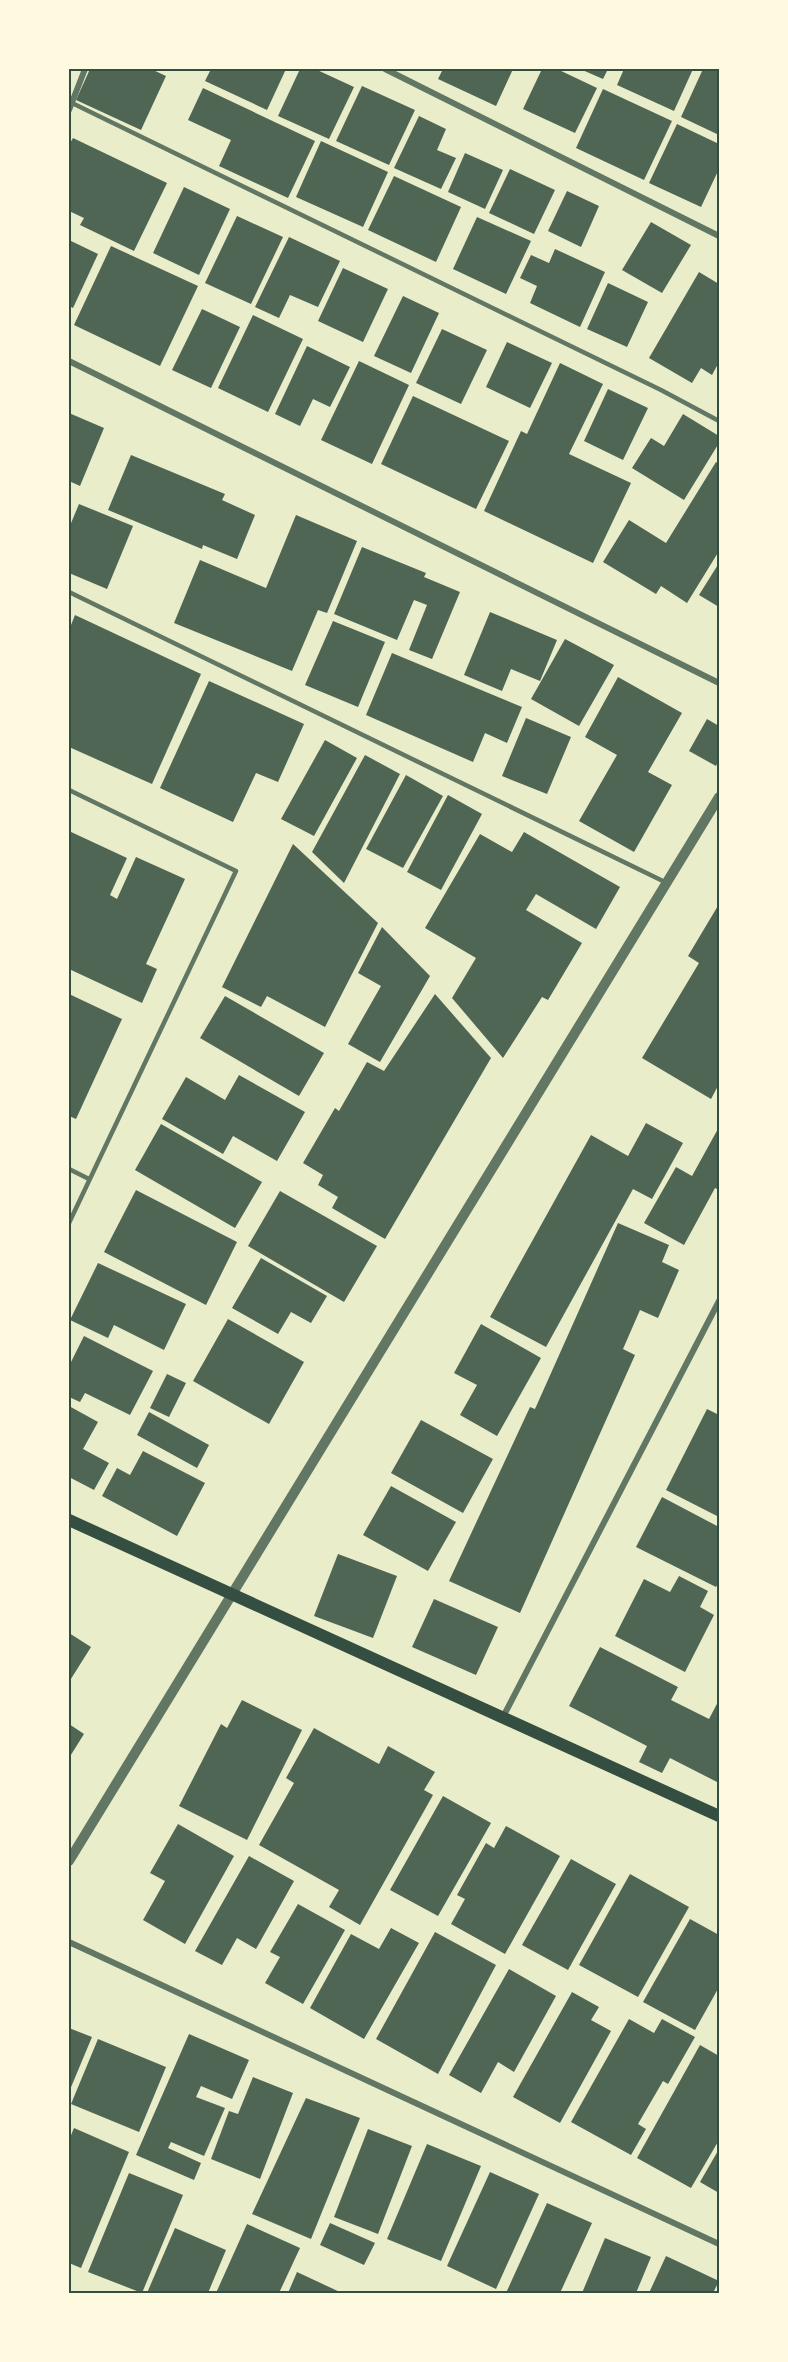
<svg xmlns="http://www.w3.org/2000/svg" width="788" height="2362" font-family="'Public Sans',sans-serif">
<style>
.building{fill:#4f6655}
.lines{fill:none;stroke-linecap:round;stroke-linejoin:round}
.service{stroke:#617663;stroke-width:4.5}
.minor{stroke:#617663;stroke-width:6}
.tertiary{stroke:#617663;stroke-width:10}
.secondary{stroke:#344e41;stroke-width:12}
.neatline{fill:none;stroke:#344e41;stroke-width:2}
</style>
<rect width="100%" height="100%" fill="#e9edc9"/>
<g class="building">
<polygon points="90,69 151,69 166,76 141,130 76,100"/>
<polygon points="211,69 286,69 267,110 205,81"/>
<polygon points="300,69 315,69 354,87 329,139 278,116"/>
<polygon points="443,69 513,69 496,106 438,79"/>
<polygon points="542,69 557,69 597,88 575,133 523,109"/>
<polygon points="580,69 608,69 603,79"/>
<polygon points="624,69 693,69 674,111 617,85"/>
<polygon points="703,69 719,71 719,135 681,117"/>
<polygon points="362,86 415,110 389,165 336,141"/>
<polygon points="203,88 315,141 288,198 219,166 231,140 188,120"/>
<polygon points="603,89 672,121 644,180 576,148"/>
<polygon points="419,116 446,129 437,150 456,158 441,189 394,168"/>
<polygon points="677,124 719,144 719,169 701,207 649,183"/>
<polygon points="73,138 167,183 134,251 80,225 84,218 69,211 69,145"/>
<polygon points="321,141 388,172 363,227 296,197"/>
<polygon points="465,153 503,170 485,209 448,192"/>
<polygon points="510,169 555,190 534,234 489,213"/>
<polygon points="394,176 461,207 436,262 368,230"/>
<polygon points="184,187 230,209 199,275 153,253"/>
<polygon points="567,191 599,206 581,247 548,231"/>
<polygon points="237,216 283,237 251,304 205,283"/>
<polygon points="477,217 531,241 506,294 453,269"/>
<polygon points="651,222 691,245 662,293 622,270"/>
<polygon points="289,237 340,261 318,307 290,295 279,318 255,307"/>
<polygon points="69,240 98,254 73,308 69,306"/>
<polygon points="111,246 198,286 160,366 74,325"/>
<polygon points="555,249 605,272 580,327 530,303 537,286 520,278 531,255 549,263"/>
<polygon points="343,268 388,289 363,342 318,321"/>
<polygon points="699,272 719,284 719,362 712,375 701,368 692,383 649,358"/>
<polygon points="608,283 648,302 627,347 587,329"/>
<polygon points="403,296 439,313 411,373 374,356"/>
<polygon points="202,309 240,327 211,388 172,370"/>
<polygon points="253,315 303,339 268,412 218,388"/>
<polygon points="442,329 487,350 461,404 416,383"/>
<polygon points="507,342 552,363 530,408 486,387"/>
<polygon points="307,346 350,367 330,407 313,399 300,426 275,414"/>
<polygon points="359,361 409,385 372,464 321,440"/>
<polygon points="560,363 603,384 569,454 631,483 593,563 484,511 521,431 527,434"/>
<polygon points="608,389 648,408 623,460 584,441"/>
<polygon points="413,396 509,441 476,509 381,464"/>
<polygon points="69,413 104,428 80,486 69,481"/>
<polygon points="683,414 719,436 719,443 684,500 632,468 651,438 664,446"/>
<polygon points="131,455 225,494 222,500 255,515 237,559 203,545 202,549 108,510"/>
<polygon points="716,462 719,464 719,551 687,603 661,586 656,594 603,562 629,520 666,543"/>
<polygon points="79,504 133,526 107,589 69,573 69,528"/>
<polygon points="296,515 357,541 327,613 318,610 292,671 174,623 200,560 266,588"/>
<polygon points="362,547 426,573 424,577 460,592 432,659 409,650 427,605 414,600 397,640 334,614"/>
<polygon points="719,563 719,607 699,595"/>
<polygon points="490,612 557,640 540,681 511,669 502,691 464,675"/>
<polygon points="75,615 201,674 152,784 69,747 69,630"/>
<polygon points="333,621 385,642 358,707 305,685"/>
<polygon points="565,639 614,665 579,726 531,699"/>
<polygon points="392,653 522,707 507,743 485,733 473,762 366,715"/>
<polygon points="618,677 682,713 648,772 672,785 634,852 579,821 617,755 585,737"/>
<polygon points="209,681 304,724 278,782 256,773 233,822 160,788"/>
<polygon points="526,718 571,737 547,794 502,776"/>
<polygon points="707,719 719,726 719,760 716,766 689,751"/>
<polygon points="325,740 357,758 314,836 281,819"/>
<polygon points="365,755 400,774 344,883 312,852"/>
<polygon points="406,775 443,796 403,868 366,849"/>
<polygon points="448,795 482,814 441,890 407,872"/>
<polygon points="69,831 127,858 110,895 117,899 136,857 185,879 146,964 157,969 142,1003 69,969"/>
<polygon points="524,832 620,887 596,929 536,894 526,910 582,943 548,1000 542,997 503,1058 452,998 476,958 425,928 480,834 512,852"/>
<polygon points="293,844 378,923 325,1027 267,996 261,1007 222,987"/>
<polygon points="719,904 719,1084 711,1099 642,1058 699,963 688,956"/>
<polygon points="382,927 430,976 380,1062 348,1044 381,986 358,973"/>
<polygon points="69,994 122,1019 76,1119 69,1116"/>
<polygon points="435,994 491,1058 385,1239 332,1208 338,1197 318,1185 323,1175 303,1163 335,1108 339,1111 367,1062 384,1071"/>
<polygon points="225,996 324,1053 299,1096 200,1038"/>
<polygon points="239,1075 305,1112 277,1161 233,1136 223,1154 162,1119 186,1077 225,1100"/>
<polygon points="646,1123 683,1143 652,1199 633,1189 546,1347 490,1317 591,1135 628,1156"/>
<polygon points="161,1124 262,1182 235,1228 135,1170"/>
<polygon points="719,1127 719,1190 715,1188 684,1245 644,1223 676,1167 692,1176"/>
<polygon points="136,1190 237,1242 206,1305 104,1252"/>
<polygon points="280,1191 377,1246 344,1302 248,1246"/>
<polygon points="618,1223 669,1245 662,1262 679,1270 658,1318 640,1310 623,1349 635,1355 520,1613 449,1581 530,1407 535,1409"/>
<polygon points="261,1258 327,1296 311,1323 291,1312 278,1334 232,1308"/>
<polygon points="98,1263 186,1304 164,1350 114,1325 108,1338 70,1320"/>
<polygon points="228,1319 304,1362 269,1424 193,1381"/>
<polygon points="481,1324 541,1358 497,1436 460,1415 477,1385 454,1373"/>
<polygon points="84,1336 153,1371 130,1415 85,1393 80,1402 69,1397 69,1366"/>
<polygon points="167,1374 186,1383 169,1417 150,1408"/>
<polygon points="69,1406 98,1422 83,1449 109,1463 94,1490 69,1477"/>
<polygon points="707,1409 719,1415 719,1517 666,1490"/>
<polygon points="149,1412 209,1445 197,1468 137,1435"/>
<polygon points="421,1420 493,1459 463,1513 391,1473"/>
<polygon points="143,1451 205,1483 177,1536 102,1496 117,1468 130,1475"/>
<polygon points="391,1486 456,1522 428,1571 363,1535"/>
<polygon points="662,1497 719,1527 719,1582 716,1587 636,1547"/>
<polygon points="338,1554 397,1576 373,1638 314,1616"/>
<polygon points="679,1576 708,1591 700,1607 714,1615 685,1672 615,1636 644,1579 670,1592"/>
<polygon points="434,1599 498,1627 476,1675 412,1647"/>
<polygon points="69,1633 91,1647 69,1682"/>
<polygon points="600,1647 678,1687 671,1700 709,1719 719,1700 719,1783 670,1758 662,1773 639,1762 647,1746 569,1706"/>
<polygon points="242,1700 302,1730 247,1840 179,1806 221,1724 227,1728"/>
<polygon points="69,1724 84,1734 69,1758"/>
<polygon points="314,1728 379,1764 388,1746 435,1772 424,1790 433,1795 360,1925 329,1907 339,1890 259,1845 294,1783 286,1778"/>
<polygon points="443,1796 491,1823 438,1916 390,1890"/>
<polygon points="178,1824 234,1856 185,1944 143,1920 165,1881 150,1873"/>
<polygon points="506,1826 560,1856 505,1954 451,1924 465,1899 457,1895 486,1843 494,1848"/>
<polygon points="249,1856 294,1881 256,1949 237,1938 222,1965 195,1951"/>
<polygon points="571,1859 616,1884 568,1970 522,1945"/>
<polygon points="630,1874 689,1907 638,1997 579,1965"/>
<polygon points="298,1904 345,1930 303,2004 265,1983 280,1957 270,1952"/>
<polygon points="690,1919 719,1935 719,1987 695,2030 643,2002"/>
<polygon points="391,1928 419,1943 364,2039 310,2008 351,1934 379,1949"/>
<polygon points="435,1932 496,1965 438,2074 376,2039"/>
<polygon points="509,1969 556,1996 514,2072 498,2062 481,2093 449,2075"/>
<polygon points="572,1992 599,2007 591,2020 611,2031 560,2123 513,2097"/>
<polygon points="629,2019 654,2033 662,2019 695,2037 668,2084 663,2081 638,2124 646,2129 631,2155 571,2122"/>
<polygon points="69,2028 92,2037 69,2092"/>
<polygon points="189,2034 249,2060 232,2099 201,2086 196,2097 225,2108 204,2156 171,2142 168,2148 201,2163 194,2180 136,2155"/>
<polygon points="98,2039 166,2067 139,2132 71,2104"/>
<polygon points="700,2045 719,2056 719,2140 691,2188 637,2158"/>
<polygon points="253,2077 293,2093 260,2179 211,2159 229,2111 238,2114"/>
<polygon points="306,2098 360,2118 311,2239 252,2214"/>
<polygon points="74,2128 129,2152 81,2268 69,2263 69,2140"/>
<polygon points="368,2129 412,2146 378,2234 334,2217"/>
<polygon points="427,2144 481,2166 441,2261 387,2239"/>
<polygon points="719,2149 719,2193 700,2182"/>
<polygon points="490,2172 539,2194 496,2289 447,2266"/>
<polygon points="129,2173 183,2195 142,2293 88,2272"/>
<polygon points="547,2203 592,2223 560,2293 506,2293"/>
<polygon points="330,2223 375,2243 364,2265 320,2245"/>
<polygon points="247,2224 300,2248 279,2293 216,2293"/>
<polygon points="175,2228 226,2250 208,2293 147,2293"/>
<polygon points="605,2238 651,2257 636,2293 582,2293"/>
<polygon points="666,2256 719,2281 713,2293 649,2293"/>
<polygon points="297,2272 342,2293 288,2293"/>
</g>
<g class="lines">
<g class="service">
<polyline points="72,103 661,390 719,421"/>
<polyline points="69,592 667,883"/>
<polyline points="69,790 236,871 69,1223"/>
<polyline points="69,1169 89,1179"/>
</g>
<g class="minor">
<polyline points="385,69 719,236"/>
<polyline points="69,110 85,69"/>
<polyline points="69,361 719,683"/>
<polyline points="503,1717 719,1301"/>
<polyline points="69,1942 719,2244"/>
</g>
<polyline class="tertiary" points="69,1861 719,797"/>
<polyline class="secondary" points="69,1520 719,1816"/>
</g>
<rect width="788" height="2362" fill="none" stroke="#fefae0" stroke-width="141"/>
<rect x="70" y="70" width="648" height="2222" class="neatline"/>
</svg>
